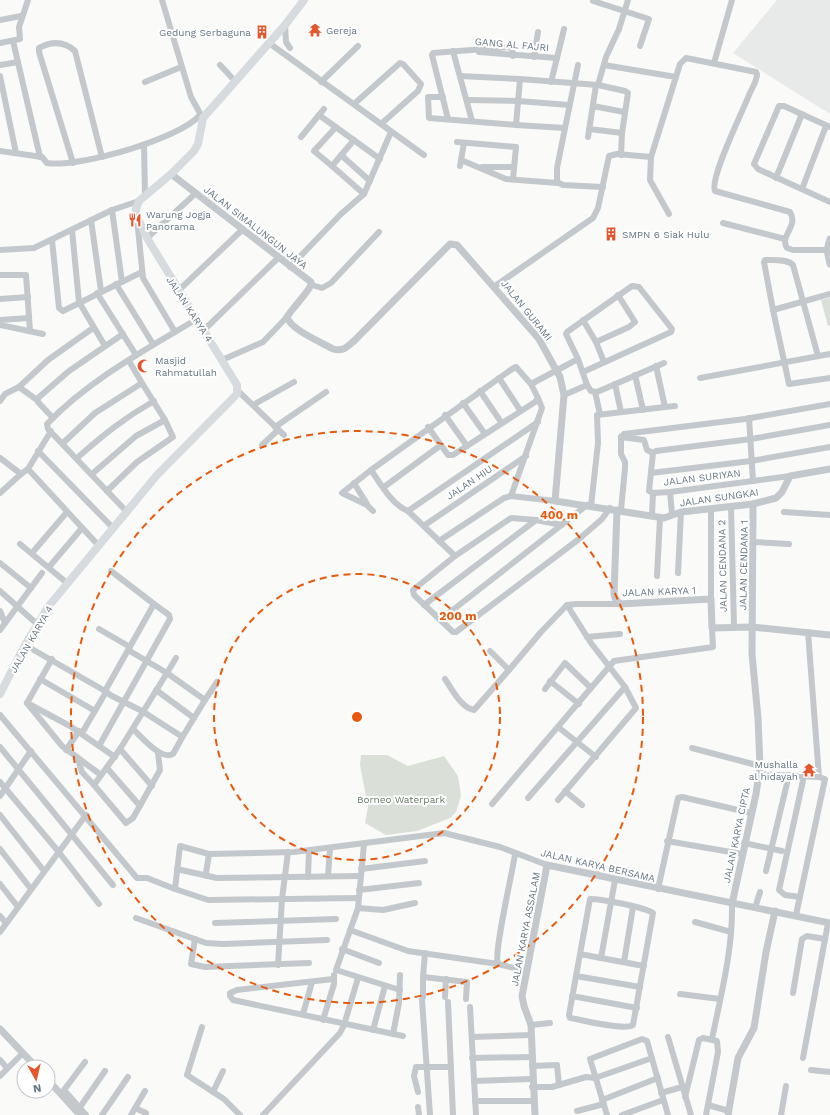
<svg xmlns="http://www.w3.org/2000/svg" width="830" height="1115" font-family="'Work Sans',sans-serif">
<style>
.built{fill:#e8e9e9}
.green{fill:#dadfd7}
.lines{fill:none;stroke-linecap:round;stroke-linejoin:round}
.minor{stroke:#c3c8cc;stroke-width:6}
.tertiary{stroke:#c3c8cc;stroke-width:7}
.secondary{stroke:#d6dbdf;stroke-width:8}
.ring{fill:none;stroke:#e8590c;stroke-width:2;stroke-dasharray:7 5}
.labels{text-anchor:middle;stroke-width:4;stroke-linejoin:round;paint-order:stroke}
.poi-label{font-size:10px;fill:#657683;stroke:#fff;text-anchor:start}
.street-label{font-size:10px;fill:#657683;stroke:#fff}
.park-label{font-size:10px;fill:#687a64;stroke:#fff}
.centre{fill:#e8590c;stroke:#fff;stroke-width:2}
.ring-label{font-size:12px;text-anchor:middle;font-weight:bold;fill:#e8590c;stroke:#fff;stroke-width:4;stroke-linejoin:round;paint-order:stroke}
</style>
<rect width="100%" height="100%" fill="#fafaf8"/>
<polygon class="built" points="777,0 830,0 830,114 733,53"/>
<g class="green">
<polygon points="830,298 830,325 828,326 821,300"/>
<polygon points="361,755 387,755 408,766 444,756 458,776 461,796 456,812 450,818 417,831 386,835 365,823 368,807 360,765"/>
</g>
<g class="lines">
<g class="minor">
<polyline points="162,0 191,97 202,117"/>
<polyline points="593,1 649,19 640,46"/>
<polyline points="0,20 21,16"/>
<polyline points="285,25 286,42 290,48"/>
<polyline points="13,41 40,157"/>
<polyline points="0,43 20,39 19,27 28,0"/>
<polyline points="269,43 381,124 418,91 421,84 403,64 400,63 354,104"/>
<polyline points="453,51 472,121"/>
<polyline points="479,52 557,58 551,82"/>
<polyline points="534,57 538,32"/>
<polyline points="557,58 564,29"/>
<polyline points="714,63 732,0"/>
<polyline points="0,65 18,62"/>
<polyline points="220,65 235,81"/>
<polyline points="578,65 565,128 516,125 520,79 598,85 606,57 619,29 628,0"/>
<polyline points="604,65 676,77"/>
<polyline points="0,76 16,153"/>
<polyline points="460,76 520,79"/>
<polyline points="145,82 181,67"/>
<polyline points="321,82 358,46"/>
<polyline points="598,85 625,91 628,93 622,133 621,155"/>
<polyline points="443,97 428,97 429,118 516,125"/>
<polyline points="467,100 518,101 569,105"/>
<polyline points="593,106 624,112"/>
<polyline points="319,115 380,159"/>
<polyline points="448,119 432,55 433,53 510,47 512,49 513,56"/>
<polyline points="381,124 424,155"/>
<polyline points="336,127 314,151 332,166 354,140"/>
<polyline points="830,127 784,106 779,106 754,164 758,169 830,202"/>
<polyline points="565,128 557,168 557,182 563,185 603,187"/>
<polyline points="589,129 622,133"/>
<polyline points="301,137 324,109"/>
<polyline points="588,137 596,85"/>
<polyline points="457,142 516,147 513,179"/>
<polyline points="144,145 145,195"/>
<path d="M0 151 42 157 47 163C78 168 180 139 200 115"/>
<polyline points="341,155 370,181"/>
<polyline points="651,157 650,180 669,214"/>
<polyline points="461,160 506,179 558,183"/>
<path d="M73 163 39 52V48C52 41 64 41 75 51L102 157"/>
<polyline points="332,166 364,194"/>
<polyline points="460,166 464,143"/>
<polyline points="482,167 514,167"/>
<polyline points="776,178 802,114"/>
<polyline points="802,189 826,126"/>
<polyline points="112,210 122,282"/>
<polyline points="137,219 143,278 175,332"/>
<polyline points="91,220 101,291"/>
<polyline points="723,223 785,239"/>
<polyline points="72,230 79,302 105,346"/>
<polyline points="147,238 196,193"/>
<polyline points="52,240 59,308 63,311 142,272"/>
<polyline points="0,250 34,248 112,210 139,201"/>
<polyline points="290,267 341,214 364,194 391,132"/>
<polyline points="0,275 26,275 30,331"/>
<polyline points="116,284 153,344"/>
<polyline points="312,285 322,288 331,283 379,232"/>
<path d="M495 286 593 218 598 208 609 156 617 154 651 157 680 64 686 58 756 72 757 74C757 81 752 88 749 95 743 111 709 179 715 191L790 212C799 227 779 235 787 248L793 250H827"/>
<polyline points="178,291 243,229"/>
<polyline points="97,293 136,355"/>
<polyline points="0,299 28,297"/>
<polyline points="773,310 789,384 830,378"/>
<polyline points="0,320 29,318"/>
<polyline points="583,320 596,342 604,362"/>
<polyline points="0,325 43,334"/>
<polyline points="204,330 278,258"/>
<polyline points="596,342 629,327 635,322 618,295"/>
<path d="M818 356 793 265C788 259 774 260 765 260L764 262 773 310 830 294"/>
<polyline points="578,359 566,334 567,332 632,286 639,287 672,329 671,332 583,372"/>
<polyline points="222,360 263,342 287,317"/>
<polyline points="129,361 142,383"/>
<polyline points="656,366 665,407 675,406"/>
<polyline points="635,375 643,410"/>
<polyline points="499,378 520,410"/>
<polyline points="700,378 830,354"/>
<polyline points="615,384 621,412"/>
<polyline points="587,385 591,391 597,392 664,363"/>
<polyline points="238,391 284,435"/>
<polyline points="480,391 501,422"/>
<polyline points="595,392 600,414"/>
<polyline points="37,400 19,387 48,360 93,328"/>
<polyline points="0,401 5,394 19,387"/>
<polyline points="463,403 485,434"/>
<polyline points="253,405 294,382"/>
<polyline points="445,415 467,446"/>
<polyline points="53,418 38,402 38,398 69,371 123,334"/>
<polyline points="749,418 753,481"/>
<polyline points="275,427 326,392"/>
<polyline points="428,427 448,455 453,455 535,402 538,398 531,384 578,359 587,385 564,395"/>
<polyline points="621,437 624,434 745,419 830,404"/>
<polyline points="621,437 644,440 647,450 653,453"/>
<polyline points="63,443 95,413 142,383 165,420 173,437 137,462 107,491"/>
<polyline points="262,445 278,430"/>
<polyline points="38,451 113,528"/>
<polyline points="0,458 21,474 28,469 51,431"/>
<path d="M77 458C102 436 124 418 154 401"/>
<polyline points="28,469 99,546"/>
<polyline points="371,470 342,493 367,505 373,511"/>
<polyline points="651,473 751,461 830,447"/>
<polyline points="92,474 136,436 165,420"/>
<polyline points="790,476 670,492 653,493 649,491 653,453 656,451 751,439 830,425"/>
<polyline points="354,483 367,504"/>
<polyline points="384,487 441,445"/>
<polyline points="670,492 672,514"/>
<polyline points="0,493 21,474"/>
<polyline points="511,496 542,408 538,398"/>
<polyline points="591,506 598,443 597,415 665,407"/>
<polyline points="731,506 734,626"/>
<polyline points="621,510 625,468 625,462 621,454 621,437"/>
<path d="M408 511C392 505 380 483 371 470L512 369 516 367 531 384"/>
<path d="M127 512 48 429 47 424C89 380 145 350 197 319"/>
<polyline points="784,512 830,515"/>
<polyline points="652,516 653,493"/>
<polyline points="536,520 511,518 455,556 413,590 414,595 453,632 456,632 579,539 602,519 610,508"/>
<polyline points="425,525 526,456"/>
<polyline points="439,541 504,498 511,496 555,501"/>
<polyline points="753,542 789,544"/>
<polyline points="20,544 67,583"/>
<polyline points="32,553 67,512"/>
<polyline points="455,556 408,511 538,422"/>
<polyline points="0,563 31,588"/>
<polyline points="49,567 82,528"/>
<polyline points="678,573 681,512"/>
<polyline points="657,576 660,518"/>
<polyline points="0,591 37,624"/>
<polyline points="711,599 711,509"/>
<polyline points="424,605 536,520 562,525"/>
<polyline points="0,611 5,623"/>
<polyline points="440,620 587,505"/>
<polyline points="99,629 130,647"/>
<polyline points="0,630 42,573"/>
<polyline points="808,632 819,777"/>
<polyline points="587,637 620,634"/>
<polyline points="25,645 105,691 154,604 111,571"/>
<polyline points="128,650 167,673 176,658"/>
<polyline points="490,651 509,670 541,632 567,605"/>
<polyline points="40,679 95,711"/>
<path d="M445 679C452 689 461 708 474 710L509 670"/>
<polyline points="550,681 579,704"/>
<polyline points="545,689 565,663 591,688"/>
<polyline points="156,690 194,718"/>
<polyline points="105,691 112,696 142,711 181,736 183,736 205,700 167,673 120,749 94,785 126,823 133,818 160,770 158,753"/>
<polyline points="205,700 217,682"/>
<polyline points="27,703 62,746 101,775"/>
<polyline points="27,703 70,726 115,757"/>
<polyline points="27,703 52,659"/>
<polyline points="0,715 137,878 147,878 175,889 208,900 358,898"/>
<polyline points="558,727 596,757"/>
<path d="M133 729C141 736 161 761 173 754L183 736"/>
<polyline points="82,733 106,692"/>
<polyline points="99,746 170,619 169,615 154,604"/>
<polyline points="0,747 113,885"/>
<polyline points="692,748 760,766"/>
<polyline points="120,749 152,786"/>
<polyline points="66,750 79,731"/>
<polyline points="78,759 82,772 94,785"/>
<polyline points="107,768 140,806"/>
<polyline points="759,774 819,777 825,779 796,915"/>
<polyline points="0,782 58,851 99,904"/>
<polyline points="565,791 582,805"/>
<polyline points="0,796 31,751"/>
<polyline points="528,798 625,687"/>
<polyline points="558,800 636,708 625,687 591,643 567,605 576,604 620,604"/>
<polyline points="492,804 614,661 713,647 712,628"/>
<polyline points="0,815 44,871"/>
<polyline points="667,841 742,854"/>
<polyline points="744,843 782,851"/>
<polyline points="364,844 358,908 336,970 400,990"/>
<polyline points="0,849 31,889"/>
<polyline points="177,869 217,878 360,876"/>
<polyline points="361,869 425,861"/>
<polyline points="766,871 789,775"/>
<polyline points="207,876 206,873 209,854"/>
<polyline points="328,876 330,849"/>
<polyline points="308,877 309,851"/>
<polyline points="0,884 18,907"/>
<polyline points="175,889 180,846 209,854 294,852 444,833 500,847 547,865"/>
<polyline points="658,889 678,798 682,797 751,813"/>
<polyline points="359,890 419,883"/>
<polyline points="800,897 785,895 779,890 804,776"/>
<polyline points="358,908 383,910 415,903"/>
<polyline points="755,908 760,892"/>
<polyline points="0,916 6,923"/>
<polyline points="136,918 206,943 223,944 327,940"/>
<polyline points="695,922 731,932"/>
<polyline points="215,923 336,919"/>
<polyline points="350,930 408,951 498,964 526,971"/>
<polyline points="0,932 86,815"/>
<polyline points="195,939 191,964 205,967 309,963"/>
<polyline points="342,949 379,963"/>
<path d="M580 954 590 899C602 899 644 907 653 913L633 1025C624 1031 583 1020 570 1018L569 1015 580 954 601 958 615 880"/>
<polyline points="601,958 644,966"/>
<polyline points="624,962 633,907"/>
<path d="M498 964C493 954 513 871 515 854"/>
<polyline points="278,965 282,899 288,852"/>
<polyline points="576,976 640,987"/>
<polyline points="423,977 425,953"/>
<polyline points="333,979 237,990 230,993 230,996 233,1000 403,1036"/>
<polyline points="793,993 802,939 807,936 825,939"/>
<polyline points="680,994 720,999"/>
<polyline points="572,996 637,1008"/>
<polyline points="423,997 423,977 467,982 466,999"/>
<polyline points="445,997 446,979"/>
<polyline points="422,1000 430,1115"/>
<polyline points="448,1002 453,1115"/>
<polyline points="470,1007 476,1115"/>
<polyline points="303,1014 312,982"/>
<polyline points="323,1020 334,984 334,975"/>
<polyline points="531,1025 550,1023"/>
<polyline points="202,1027 187,1075 224,1099 240,1115"/>
<polyline points="373,1030 385,986"/>
<polyline points="393,1034 399,1003 400,975"/>
<polyline points="472,1037 531,1035"/>
<polyline points="668,1037 691,1115"/>
<path d="M712 1039C721 995 733 949 732 904"/>
<polyline points="472,1058 532,1057"/>
<polyline points="803,1058 828,923"/>
<polyline points="0,1060 7,1068"/>
<polyline points="85,1062 64,1090 86,1115"/>
<polyline points="532,1066 557,1065 559,1085"/>
<polyline points="811,1070 830,1072"/>
<polyline points="0,1076 23,1053"/>
<polyline points="474,1081 532,1079"/>
<polyline points="532,1087 552,1087 586,1077 595,1078 652,1058"/>
<polyline points="213,1092 223,1071"/>
<polyline points="418,1092 414,1076 416,1067 451,1067"/>
<polyline points="661,1093 682,1087"/>
<polyline points="685,1097 699,1040 703,1038 717,1041 718,1052 706,1115"/>
<polyline points="602,1100 658,1078"/>
<polyline points="475,1101 533,1101"/>
<polyline points="708,1105 729,1111"/>
<polyline points="418,1107 419,1115"/>
<polyline points="135,1108 146,1113"/>
<polyline points="78,1110 105,1071"/>
<polyline points="577,1111 604,1104"/>
<polyline points="102,1115 128,1077"/>
<polyline points="131,1115 145,1091"/>
<polyline points="263,1115 340,1033 344,1025 358,978"/>
<polyline points="607,1115 590,1059 642,1039 647,1041 668,1115"/>
<polyline points="622,1115 663,1100"/>
<polyline points="781,1115 786,1086"/>
</g>
<g class="tertiary">
<path d="M171 174 311 282C313 288 291 309 287 317 291 330 321 342 333 349 343 352 347 347 355 340L450 244 457 245 539 339 560 377 564 395 555 501 664 518 681 512 753 504 776 498 782 492 790 476 830 469"/>
<polyline points="830,239 827,250 830,264"/>
<polyline points="617,510 614,594 615,598 620,604 711,599 712,628 752,627 830,635"/>
<polyline points="732,904 756,794 760,766 758,718 752,654 753,504"/>
<polyline points="0,1029 36,1067"/>
<polyline points="48,1080 80,1115"/>
<polyline points="535,1115 531,1025 524,1006 522,996 547,865 830,923"/>
<polyline points="728,1115 738,1058 754,1028 766,952 775,911"/>
</g>
<polyline class="secondary" points="0,694 25,645 48,607 157,475 237,394 237,385 147,238 137,217 136,209 139,201 171,174 194,151 198,144 203,118 285,25 304,0"/>
</g>
<g class="ring">
<circle cx="357" cy="717" r="143"/>
<circle cx="357" cy="717" r="286"/>
</g>
<defs>
<g id="temple-bare" transform="scale(1.08)"><path d="M0-6L5-2H3V0L6.5 2.5H4V6H1.5V3h-3V6H-4V2.5H-6.5L-3 0V-2H-5Z" fill="#e4572e" stroke="#fff" stroke-width="2.5" paint-order="stroke"/></g>
<g id="building-bare" transform="scale(1.08)"><path d="M-4-6H4V6H1V3H-1V6H-4ZM-2.5-4.3h1.7v1.8h-1.7ZM.8-4.3h1.7v1.8H.8ZM-2.5-1h1.7V.8h-1.7ZM.8-1h1.7V.8H.8Z" fill="#e4572e" stroke="#fff" stroke-width="2.5" paint-order="stroke"/></g>
<g id="restaurant-bare" transform="scale(1.08)"><path d="M-5-6h1v4h1v-4h1v4h1v-4h1v5L-1.5 .5V6h-2V.5L-5-1ZM5-6V6H3V1.5H1.5Q1.5-4 5-6Z" fill="#e4572e" stroke="#fff" stroke-width="2.5" paint-order="stroke"/></g>
<g id="mosque-bare" transform="scale(1.08)"><path d="M3.5-4.9A6 6 0 1 0 3.5 4.9A5 5 0 1 1 3.5-4.9Z" fill="#e4572e" stroke="#fff" stroke-width="2.5" paint-order="stroke"/></g>
</defs>
<g fill-rule="evenodd">
<use href="#temple-bare" x="315" y="30"/>
<use href="#building-bare" x="262" y="32"/>
<use href="#restaurant-bare" x="135" y="220"/>
<use href="#building-bare" x="611" y="234"/>
<use href="#mosque-bare" x="144" y="366"/>
<use href="#temple-bare" x="809" y="770"/>
</g>
<g class="labels">
<g class="poi-label">
<text x="326" y="34">Gereja</text>
<text x="251" y="36" text-anchor="end">Gedung Serbaguna</text>
<text x="146" y="218">Warung Jogja<tspan x="146" dy="12">Panorama</tspan></text>
<text x="622" y="238">SMPN 6 Siak Hulu</text>
<text x="155" y="364">Masjid<tspan x="155" dy="12">Rahmatullah</tspan></text>
<text x="798" y="768" text-anchor="end">Mushalla<tspan x="798" dy="12">al hidayah</tspan></text>
</g>
<g class="street-label">
<text transform="translate(512 44) rotate(5)" y="4">GANG AL FAJRI</text>
<text transform="translate(256 227) rotate(38)" y="4">JALAN SIMALUNGUN JAYA</text>
<text transform="translate(190 309) rotate(57)" y="4">JALAN KARYA 4</text>
<text transform="translate(527 310) rotate(51)" y="4">JALAN GURAMI</text>
<text transform="translate(702 477) rotate(-7)" y="4">JALAN SURIYAN</text>
<text transform="translate(469 482) rotate(-34)" y="4">JALAN HIU</text>
<text transform="translate(719 497) rotate(-8)" y="4">JALAN SUNGKAI</text>
<text transform="translate(743 565) rotate(-89)" y="4">JALAN CENDANA 1</text>
<text transform="translate(722 566) rotate(-91)" y="4">JALAN CENDANA 2</text>
<text transform="translate(659 591) rotate(-2)" y="4">JALAN KARYA 1</text>
<text transform="translate(31 639) rotate(-60)" y="4">JALAN KARYA 4</text>
<text transform="translate(736 835) rotate(-78)" y="4">JALAN KARYA CIPTA</text>
<text transform="translate(598 865) rotate(13)" y="4">JALAN KARYA BERSAMA</text>
<text transform="translate(525 929) rotate(-79)" y="4">JALAN KARYA ASSALAM</text>
</g>
<g class="park-label">
<text x="401" y="803">Borneo Waterpark</text>
</g>
</g>
<circle cx="357" cy="717" r="6" class="centre"/>
<g class="ring-label">
<text x="559" y="519">400 m</text>
<text x="458" y="620">200 m</text>
</g>
<g transform="translate(36 1079) rotate(172)"><circle r="19" fill="#ffffff" stroke="#c1c8cd"/>
<path d="M0-3L7 15L0 10L-7 15Z" fill="#e4572e"/>
<text y="-6" font-size="11" font-weight="bold" text-anchor="middle" fill="#657683">N</text>
</g>
</svg>
